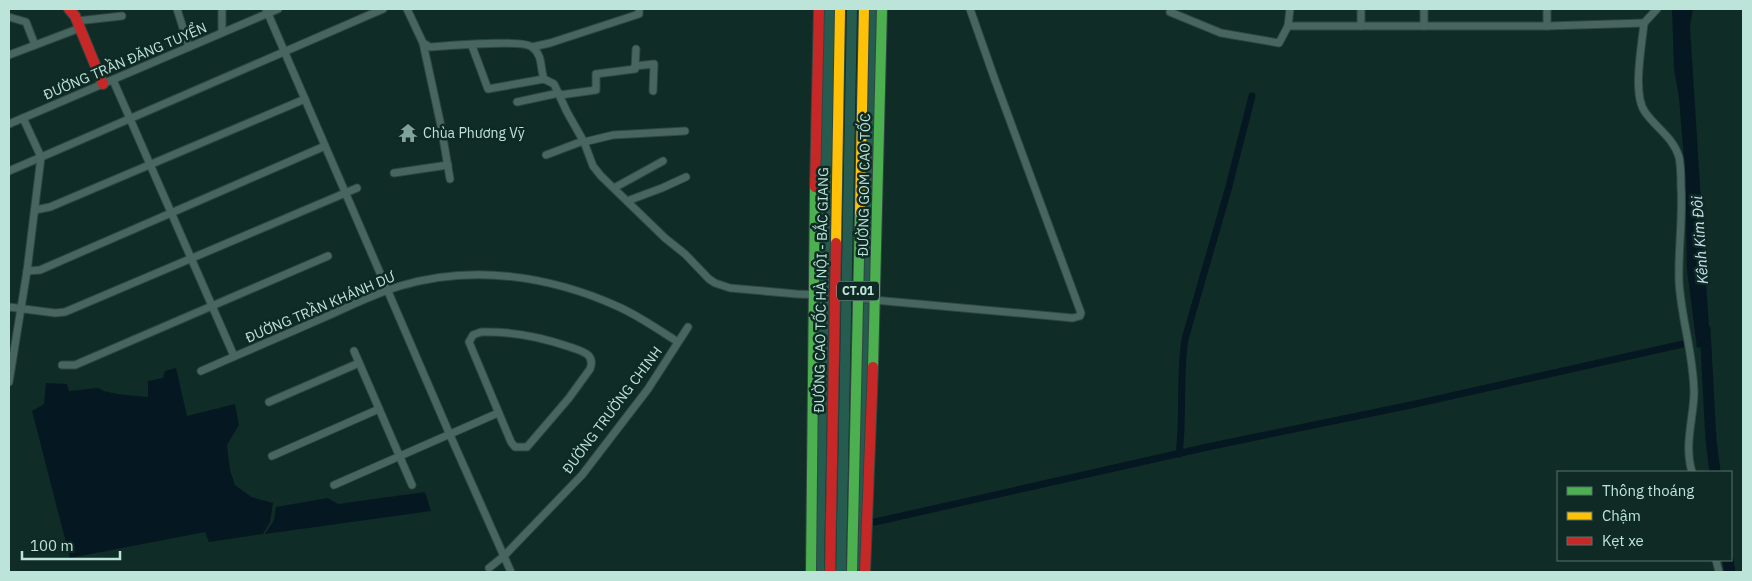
<svg xmlns="http://www.w3.org/2000/svg" width="1752" height="581" font-family="'IBM Plex Sans',sans-serif">
<style>
.green{fill:#265b4f}
.water{fill:#051821}
.lines{fill:none;stroke-linecap:round;stroke-linejoin:round}
.canal{stroke:#051821;stroke-width:7}
.river{stroke:#051821;stroke-width:11}
.street-tunnel{stroke:#2a4841;stroke-width:7;stroke-dasharray:7 3.5;stroke-linecap:butt}
.street-casing{stroke:#304640;stroke-width:9}
.fast-casing{stroke:#304640;stroke-width:12}
.slow-casing{stroke:#304640;stroke-width:12}
.jam-casing{stroke:#304640;stroke-width:12}
.street{stroke:#47665f;stroke-width:7}
.fast{stroke:#4caf50;stroke-width:10}
.slow{stroke:#ffc107;stroke-width:10}
.jam{stroke:#c62828;stroke-width:10}
.labels{text-anchor:middle;stroke-width:5;stroke-linejoin:round;paint-order:stroke}
.shield{fill:#0f2a24;stroke:#88aca3;stroke-width:1}
.shield-label{font-size:12px;font-weight:bold;fill:#bce4d9}
.street-label{font-size:14px;fill:#bce4d9;stroke:#0f2a24}
.poi-label{font-size:14px;fill:#bce4d9;stroke:#0f2a24;text-anchor:start}
.water-label{font-size:15px;font-style:italic;fill:#c6e2f4;stroke:#0f2a24}
</style>
<rect width="100%" height="100%" fill="#102c26"/>
<g class="green">
<polygon points="824,9 835,9 829,293 820,292 818,286"/>
<polygon points="847,9 857,9 846,572 836,572"/>
<polygon points="869,9 877,9 871,297 863,297"/>
<polygon points="825,297 829,299 824,572 816,572 817,301 819,298"/>
<polygon points="861,302 869,302 871,308 860,572 855,572"/>
</g>
<g class="water">
<polygon points="1672,9 1693,9 1690,26 1710,344 1697,348 1687,270 1685,172 1679,98 1674,69"/>
<polygon points="176,368 187,416 235,404 239,425 227,445 230,470 235,485 251,497 273,503 270,522 263,534 209,542 205,532 70,558 32,411 44,404 46,383 67,384 69,391 98,388 104,391 117,394 148,397 148,381 163,378 165,371"/>
<polygon points="425,492 431,511 265,534 274,520 276,507 328,498 338,504"/>
</g>
<g class="lines">
<g class="canal">
<path d="M1179 454C1184 416 1179 377 1185 339L1228 190 1252 96"/>
<polyline points="875,522 1212,446 1411,405 1683,344"/>
</g>
<g class="river">
<polyline points="1705,329 1711,440 1715,472"/>
<polyline points="1728,560 1730,572"/>
</g>
<polyline class="street-tunnel" points="833,296 860,298"/>
<g class="street-casing">
<g id="street">
<polyline points="177,9 189,47"/>
<polyline points="222,9 222,32"/>
<polyline points="266,9 450,435 511,572"/>
<path d="M407 9 423 43 430 47C447 46 522 39 532 47 543 55 540 68 544 79L554 84 567 112 584 142 593 166 601 176 665 238 685 254 709 279 715 283 730 288 797 294 825 295"/>
<polyline points="1171,9 1170,12 1221,33 1279,43 1288,26 1290,9"/>
<polyline points="1361,9 1361,26"/>
<polyline points="1424,9 1424,26"/>
<polyline points="1547,9 1547,26"/>
<polyline points="9,17 26,22 35,45"/>
<polyline points="77,21 122,16"/>
<path d="M1644 23C1642 45 1632 94 1645 112 1656 128 1673 137 1679 157 1681 166 1681 177 1681 187 1683 218 1678 250 1679 281 1681 319 1694 355 1694 394 1693 421 1684 445 1692 472"/>
<polyline points="1644,23 1657,9"/>
<polyline points="1288,26 1547,26 1644,23"/>
<polyline points="423,43 441,126 450,179"/>
<polyline points="472,46 488,89 544,79"/>
<polyline points="532,47 550,43 639,14 639,9"/>
<polyline points="9,55 80,28"/>
<polyline points="635,66 654,64 653,91"/>
<polyline points="113,80 234,356"/>
<polyline points="560,95 596,90 596,74 635,69 636,49"/>
<polyline points="517,102 559,93"/>
<polyline points="9,124 278,9"/>
<polyline points="584,142 613,135 685,131"/>
<polyline points="546,155 583,141"/>
<polyline points="9,171 383,9"/>
<polyline points="394,173 448,165"/>
<polyline points="614,188 663,161"/>
<polyline points="627,201 662,188 686,177"/>
<polyline points="35,210 50,207 305,99"/>
<polyline points="27,271 40,270 325,146"/>
<polyline points="863,299 1073,318 1080,316 1081,313 995,80 970,9"/>
<polyline points="9,307 55,313 65,312 357,188"/>
<path d="M481 332C512 331 541 337 570 347 575 349 583 351 588 355 592 359 592 364 590 369L569 398 527 447H515L511 442 469 342 473 335Z"/>
<polyline points="354,351 412,485"/>
<polyline points="62,365 75,365 328,256"/>
<path d="M201 371C239 354 278 338 316 321 344 309 371 295 400 286 473 264 551 276 619 307 639 316 659 330 678 342"/>
<polyline points="9,382 27,271 41,157 23,118"/>
<polyline points="269,402 359,363"/>
<polyline points="272,456 379,409"/>
<polyline points="334,485 498,413"/>
<polyline points="1716,560 1719,572"/>
<polyline points="489,568 504,556 582,475 648,389 688,327"/>
</g>
</g>
<g class="fast-casing">
<g id="fast">
<polyline points="873,367 882,9"/>
<polyline points="811,572 815,187"/>
<polyline points="852,572 860,212"/>
</g>
</g>
<g class="slow-casing">
<g id="slow">
<polyline points="860,212 864,9"/>
<polyline points="836,243 840,9"/>
</g>
</g>
<g class="jam-casing">
<g id="jam">
<polyline points="69,9 75,16 103,84"/>
<polyline points="815,187 819,9"/>
<polyline points="830,572 836,243"/>
<polyline points="865,572 873,367"/>
</g>
</g>
<use href="#street" class="street"/>
<use href="#fast" class="fast"/>
<use href="#slow" class="slow"/>
<use href="#jam" class="jam"/>
</g>
<defs>
<g id="temple-bare" transform="scale(1.5)"><path d="M0-6L5-2H3V0L6.5 2.5H4V6H1.5V3h-3V6H-4V2.5H-6.5L-3 0V-2H-5Z" fill="#80a49a" stroke="#0f2a24" stroke-width="2.5" paint-order="stroke"/></g>
</defs>
<g fill-rule="evenodd">
<use href="#temple-bare" x="408" y="133"/>
</g>
<g class="labels">
<rect class="shield" x="837" y="281.5" width="42" height="19" rx="4"/>
<g class="shield-label">
<text x="858" y="295">CT.01</text>
</g>
<g class="street-label">
<text transform="translate(125 61) rotate(-23)" y="5">ĐƯỜNG TRẦN ĐĂNG TUYỂN</text>
<text transform="translate(864 185) rotate(-89)" y="5">ĐƯỜNG GOM CAO TỐC</text>
<text transform="translate(821 290) rotate(-89)" y="5">ĐƯỜNG CAO TỐC HÀ NỘI - BẮC GIANG</text>
<text transform="translate(320 307) rotate(-23)" y="5">ĐƯỜNG TRẦN KHÁNH DƯ</text>
<text transform="translate(612 410) rotate(-53)" y="5">ĐƯỜNG TRƯỜNG CHINH</text>
</g>
<g class="poi-label">
<text x="423" y="138">Chùa Phương Vỹ</text>
</g>
<g class="water-label">
<text transform="translate(1700 240) rotate(-94)" y="5">Kênh Kim Đôi</text>
</g>
</g>
<rect width="1752" height="581" fill="none" stroke="#bce4d9" stroke-width="20"/>
<rect x="1557" y="471" width="175" height="90" fill="#0f2a24" stroke="#54746c"/>
<rect x="1567" y="487" width="25" height="8" fill="#4caf50" stroke="#54746c"/>
<text x="1602" y="496" font-size="15" fill="#bce4d9">Thông thoáng</text>
<rect x="1567" y="512" width="25" height="8" fill="#ffc107" stroke="#54746c"/>
<text x="1602" y="521" font-size="15" fill="#bce4d9">Chậm</text>
<rect x="1567" y="537" width="25" height="8" fill="#c62828" stroke="#54746c"/>
<text x="1602" y="546" font-size="15" fill="#bce4d9">Kẹt xe</text>
<path d="M22 551v8h98v-8" fill="none" stroke="#bce4d9" stroke-width="2.5"/>
<text x="30" y="551" font-size="15" fill="#bce4d9" stroke="#0f2a24" stroke-width="4" paint-order="stroke">100 m</text>
</svg>
